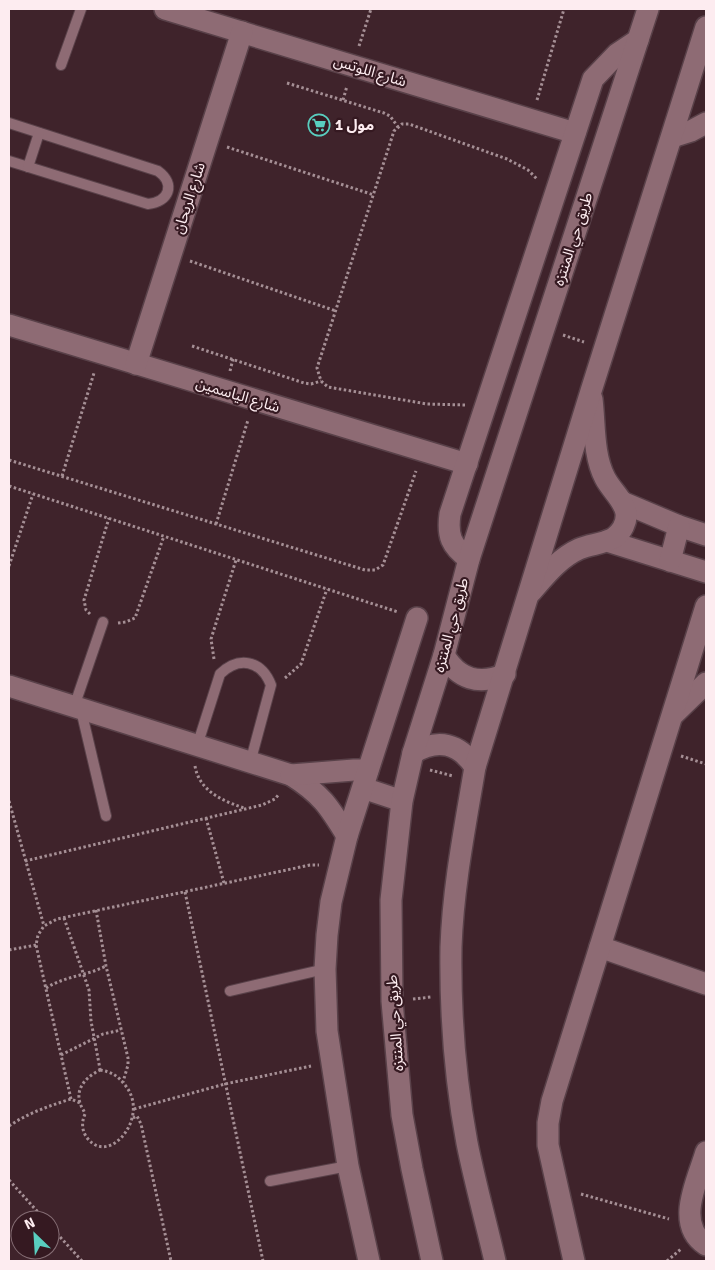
<svg xmlns="http://www.w3.org/2000/svg" width="715" height="1270" font-family="Signika,'Noto Sans Arabic',sans-serif">
<style>
.lines{fill:none;stroke-linecap:round;stroke-linejoin:round}
.service-casing{stroke:#594149;stroke-width:12}
.minor-casing{stroke:#594149;stroke-width:24}
.path{stroke:#a58f95;stroke-width:3;stroke-dasharray:2.5 2.5;stroke-linecap:butt}
.service{stroke:#8e6b74;stroke-width:10}
.minor{stroke:#8e6b74;stroke-width:21}
.labels{text-anchor:middle;stroke-width:4.5;stroke-linejoin:round;paint-order:stroke}
.street-label{font-size:15px;fill:#fdecf0;stroke:#351921}
.poi-label{font-size:15px;font-weight:bold;fill:#fdecf0;stroke:#351921;text-anchor:start}
</style>
<rect width="100%" height="100%" fill="#3f232b"/>
<g class="lines">
<g class="service-casing">
<g id="service">
<polyline points="61,65 81,9"/>
<path d="M9 123 158 171C176 184 169 202 148 204L9 161"/>
<polyline points="28,167 39,133"/>
<polyline points="74,707 103,622"/>
<polyline points="81,710 106,816"/>
<path d="M197 746 220 674C239 656 261 660 271 685L250 763"/>
<polyline points="230,991 325,969"/>
<polyline points="270,1181 348,1166"/>
</g>
</g>
<g class="minor-casing">
<g id="minor">
<polyline points="165,9 575,133"/>
<polyline points="672,137 691,131 706,123"/>
<polyline points="9,325 467,464"/>
<polyline points="136,364 242,32"/>
<polyline points="622,502 679,526 706,535"/>
<polyline points="607,541 706,572"/>
<path d="M469 559C451 546 447 536 450 514L593 79 617 54 638 40"/>
<polyline points="670,561 679,526"/>
<path d="M531 592C545 576 559 558 579 549 590 544 605 544 615 537 622 531 627 522 626 513 624 500 611 490 605 478 593 455 595 424 592 399"/>
<path d="M444 655C458 679 479 686 505 674"/>
<path d="M9 686 291 775C321 794 329 806 347 836"/>
<polyline points="674,714 706,683"/>
<path d="M413 753C438 738 459 743 475 767"/>
<polyline points="291,775 354,770 368,770"/>
<polyline points="363,788 402,801"/>
<polyline points="600,947 706,984"/>
<path d="M706 1152C698 1180 674 1224 706 1245"/>
<polyline points="369,1261 348,1166 327,1031 325,969 327,935 331,902 347,836 417,618"/>
<polyline points="432,1261 412,1169 402,1115 392,1001 391,900 402,801 413,753 444,655 469,559 648,9"/>
<path d="M495 1261C486 1222 475 1183 467 1143 455 1079 450 1013 451 947 453 887 465 827 475 767L591 391 706 27"/>
<polyline points="574,1261 548,1145 548,1123 552,1101 706,606"/>
</g>
</g>
<g class="path">
<polyline points="359,46 371,9"/>
<polyline points="287,83 384,113 390,116 398,127"/>
<polyline points="343,100 347,86"/>
<polyline points="537,100 564,9"/>
<polyline points="227,147 374,195"/>
<polyline points="190,261 336,311"/>
<polyline points="563,335 584,342"/>
<polyline points="192,346 304,383 311,384 321,381"/>
<polyline points="230,371 233,359"/>
<polyline points="465,405 427,404 328,387 321,381 317,368 394,131 402,124 409,124 507,159 528,170 537,179"/>
<polyline points="9,460 365,570 375,570 383,565 416,471"/>
<polyline points="62,476 94,373"/>
<polyline points="9,486 398,612"/>
<polyline points="216,524 248,420"/>
<polyline points="9,566 33,494"/>
<polyline points="90,614 86,610 84,600 109,518"/>
<polyline points="118,623 126,622 135,618 164,536"/>
<polyline points="214,659 211,639 236,560"/>
<polyline points="285,678 301,664 327,589"/>
<polyline points="681,756 706,764"/>
<path d="M195 766C199 791 223 801 244 808"/>
<polyline points="430,770 453,776"/>
<polyline points="9,801 44,926"/>
<polyline points="206,818 224,883"/>
<polyline points="25,861 262,805 275,799 279,794"/>
<polyline points="185,892 263,1261"/>
<polyline points="96,910 106,966 128,1058 128,1065 123,1082"/>
<polyline points="64,918 89,990 91,1021 100,1069"/>
<polyline points="9,950 36,945"/>
<path d="M46 988C65 976 86 976 106 966"/>
<polyline points="413,999 431,997"/>
<polyline points="61,1055 103,1034 121,1030"/>
<path d="M100 1070C112 1072 118 1076 125 1085 151 1116 110 1166 88 1139 82 1132 81 1123 85 1114 84 1110 81 1107 80 1103 75 1087 88 1076 100 1070Z"/>
<polyline points="71,1099 36,945 38,935 44,926 57,919 310,865 319,865"/>
<polyline points="134,1109 225,1084 311,1066"/>
<polyline points="133,1118 137,1116 141,1124 171,1261"/>
<path d="M9 1126C28 1113 49 1106 71 1099L80 1103"/>
<polyline points="9,1180 45,1220"/>
<polyline points="581,1194 669,1219"/>
<polyline points="50,1226 82,1261"/>
<polyline points="667,1261 681,1249"/>
</g>
<use href="#service" class="service"/>
<use href="#minor" class="minor"/>
</g>
<defs>
<g id="supermarket-ring" transform="scale(1.125)"><circle r="9.5" fill="#351921" stroke="#59cebf" stroke-width="1.5"/><path d="M-6-5.5h2.5l.6 2H6L4.5 2H-2.5L-4.4-4H-6ZM-1.5 3.2a1.3 1.3 0 1 0 .1 0ZM3 3.2a1.3 1.3 0 1 0 .1 0Z" fill="#59cebf"/></g>
</defs>
<g fill-rule="evenodd">
<use href="#supermarket-ring" x="319" y="125"/>
</g>
<g class="labels">
<g class="street-label">
<text transform="translate(370 71) rotate(17)" y="5">شارع اللوتس</text>
<text transform="translate(189 198) rotate(-72)" y="5">شارع الريحان</text>
<text transform="translate(573 239) rotate(-72)" y="5">طريق حي المنتزه</text>
<text transform="translate(238 395) rotate(17)" y="5">شارع الياسمين</text>
<text transform="translate(451 625) rotate(-75)" y="5">طريق حي المنتزه</text>
<text transform="translate(395 1023) rotate(-94)" y="5">طريق حي المنتزه</text>
</g>
<g class="poi-label">
<text x="335" y="130">مول 1</text>
</g>
</g>
<rect width="715" height="1270" fill="none" stroke="#fdecf0" stroke-width="20"/>
<g transform="translate(35 1235) rotate(335)"><circle r="24" fill="#351921" stroke="#856d74"/>
<path d="M0-4L9 19L0 12L-9 19Z" fill="#59cebf"/>
<text y="-8" font-size="14" font-weight="bold" text-anchor="middle" fill="#fdecf0">N</text>
</g>
</svg>
